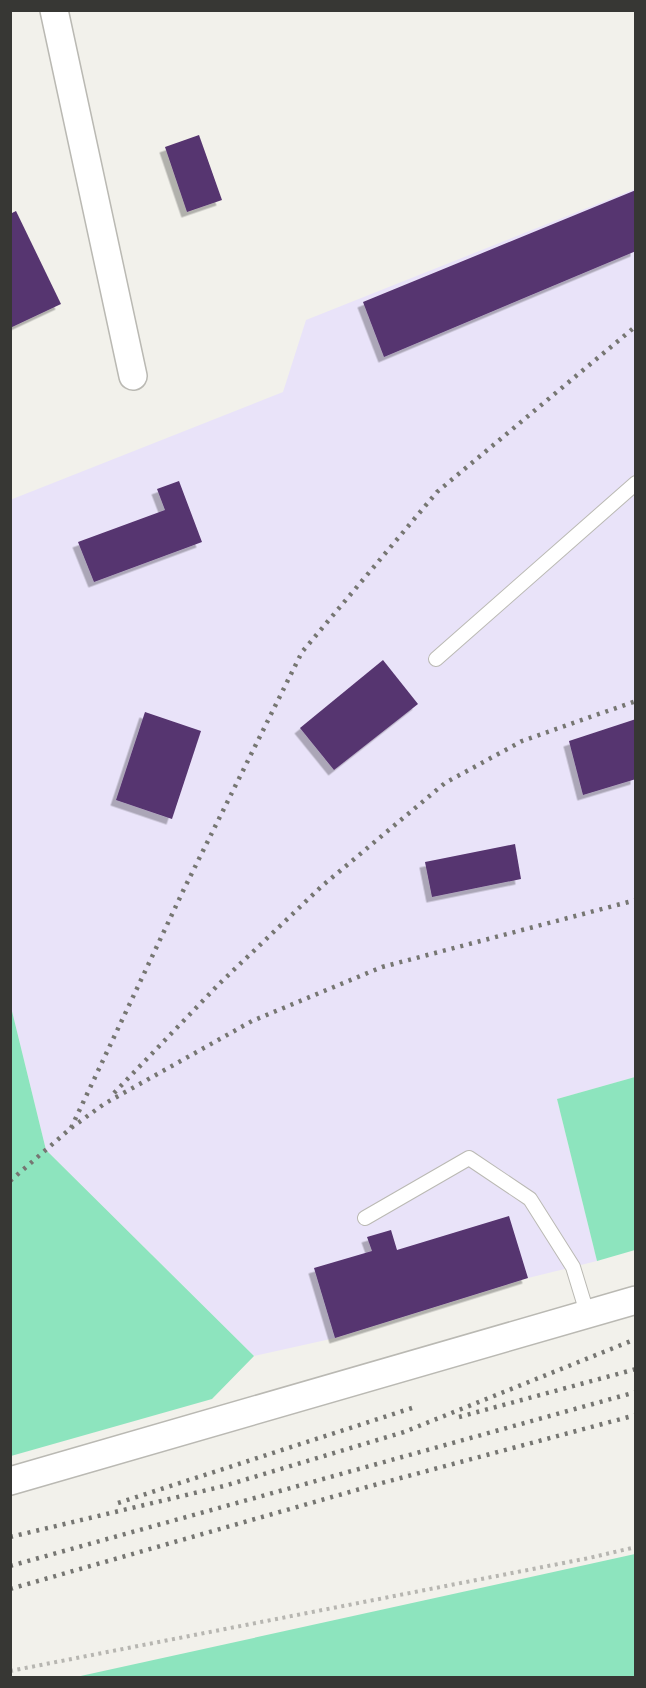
<svg xmlns="http://www.w3.org/2000/svg" width="646" height="1688" font-family="Rubik,sans-serif">
<style>
.industrial{fill:#e9e3f9}
.green{fill:#8de4be}
.building{fill:#56346f;filter:url(#shadow)}
.lines{fill:none;stroke-linecap:round;stroke-linejoin:round}
.service-casing{stroke:#bab9b3;stroke-width:16}
.minor-casing{stroke:#bab9b3;stroke-width:30}
.path{stroke:#b7b6b1;stroke-width:4;stroke-dasharray:3 4.5;stroke-linecap:butt}
.service{stroke:#fff;stroke-width:14}
.minor{stroke:#fff;stroke-width:27}
.rail{stroke:#767672;stroke-width:4.5;stroke-dasharray:3 6;stroke-linecap:butt}
</style>
<defs>
<filter id="shadow"><feDropShadow dx="-5.5" dy="5.5" stdDeviation="0" flood-color="#0004"/></filter>
</defs>
<rect width="100%" height="100%" fill="#f2f1eb"/>
<polygon class="industrial" points="635,189 635,1077 557,1099 597,1261 528,1278 335,1338 254,1356 46,1150 10,1003 10,500 283,392 306,320"/>
<g class="green">
<polygon points="10,1003 46,1150 254,1356 212,1399 11,1456"/>
<polygon points="635,1077 635,1250 597,1261 557,1099"/>
<polygon points="635,1554 635,1677 76,1677"/>
</g>
<g class="building">
<polygon points="199,135 222,200 187,212 165,147"/>
<polygon points="636,190 636,251 384,357 363,302"/>
<polygon points="16,211 61,304 10,328 10,214"/>
<polygon points="179,481 202,542 94,582 78,542 165,510 157,489"/>
<polygon points="383,660 418,704 334,770 300,728"/>
<polygon points="145,712 201,731 172,819 116,800"/>
<polygon points="636,719 636,779 583,795 569,741"/>
<polygon points="515,844 521,879 432,897 425,862"/>
<polygon points="509,1216 528,1278 335,1338 314,1268 372,1251 367,1237 391,1230 397,1250"/>
</g>
<g class="lines">
<g class="service-casing">
<g id="service">
<polyline points="436,659 636,483"/>
<polyline points="365,1218 469,1158 530,1199 573,1267 588,1316"/>
</g>
</g>
<g class="minor-casing">
<g id="minor">
<polyline points="54,10 133,376"/>
<polyline points="10,1481 636,1300"/>
</g>
</g>
<polyline class="path" points="10,1671 589,1558 636,1547"/>
<use href="#service" class="service"/>
<use href="#minor" class="minor"/>
<g class="rail">
<polyline points="114,1093 220,983 322,886 445,783 522,741 636,701"/>
<polyline points="71,1128 184,889 302,652 437,492 636,326"/>
<polyline points="10,1181 71,1128 104,1104 252,1021 382,967 636,900"/>
<polyline points="459,1417 636,1369"/>
<polyline points="118,1503 412,1408"/>
<polyline points="10,1537 224,1486 404,1432 636,1339"/>
<polyline points="10,1566 636,1392"/>
<polyline points="10,1589 367,1487 636,1415"/>
</g>
</g>
<rect width="646" height="1688" fill="none" stroke="#373734" stroke-width="24"/>
</svg>
